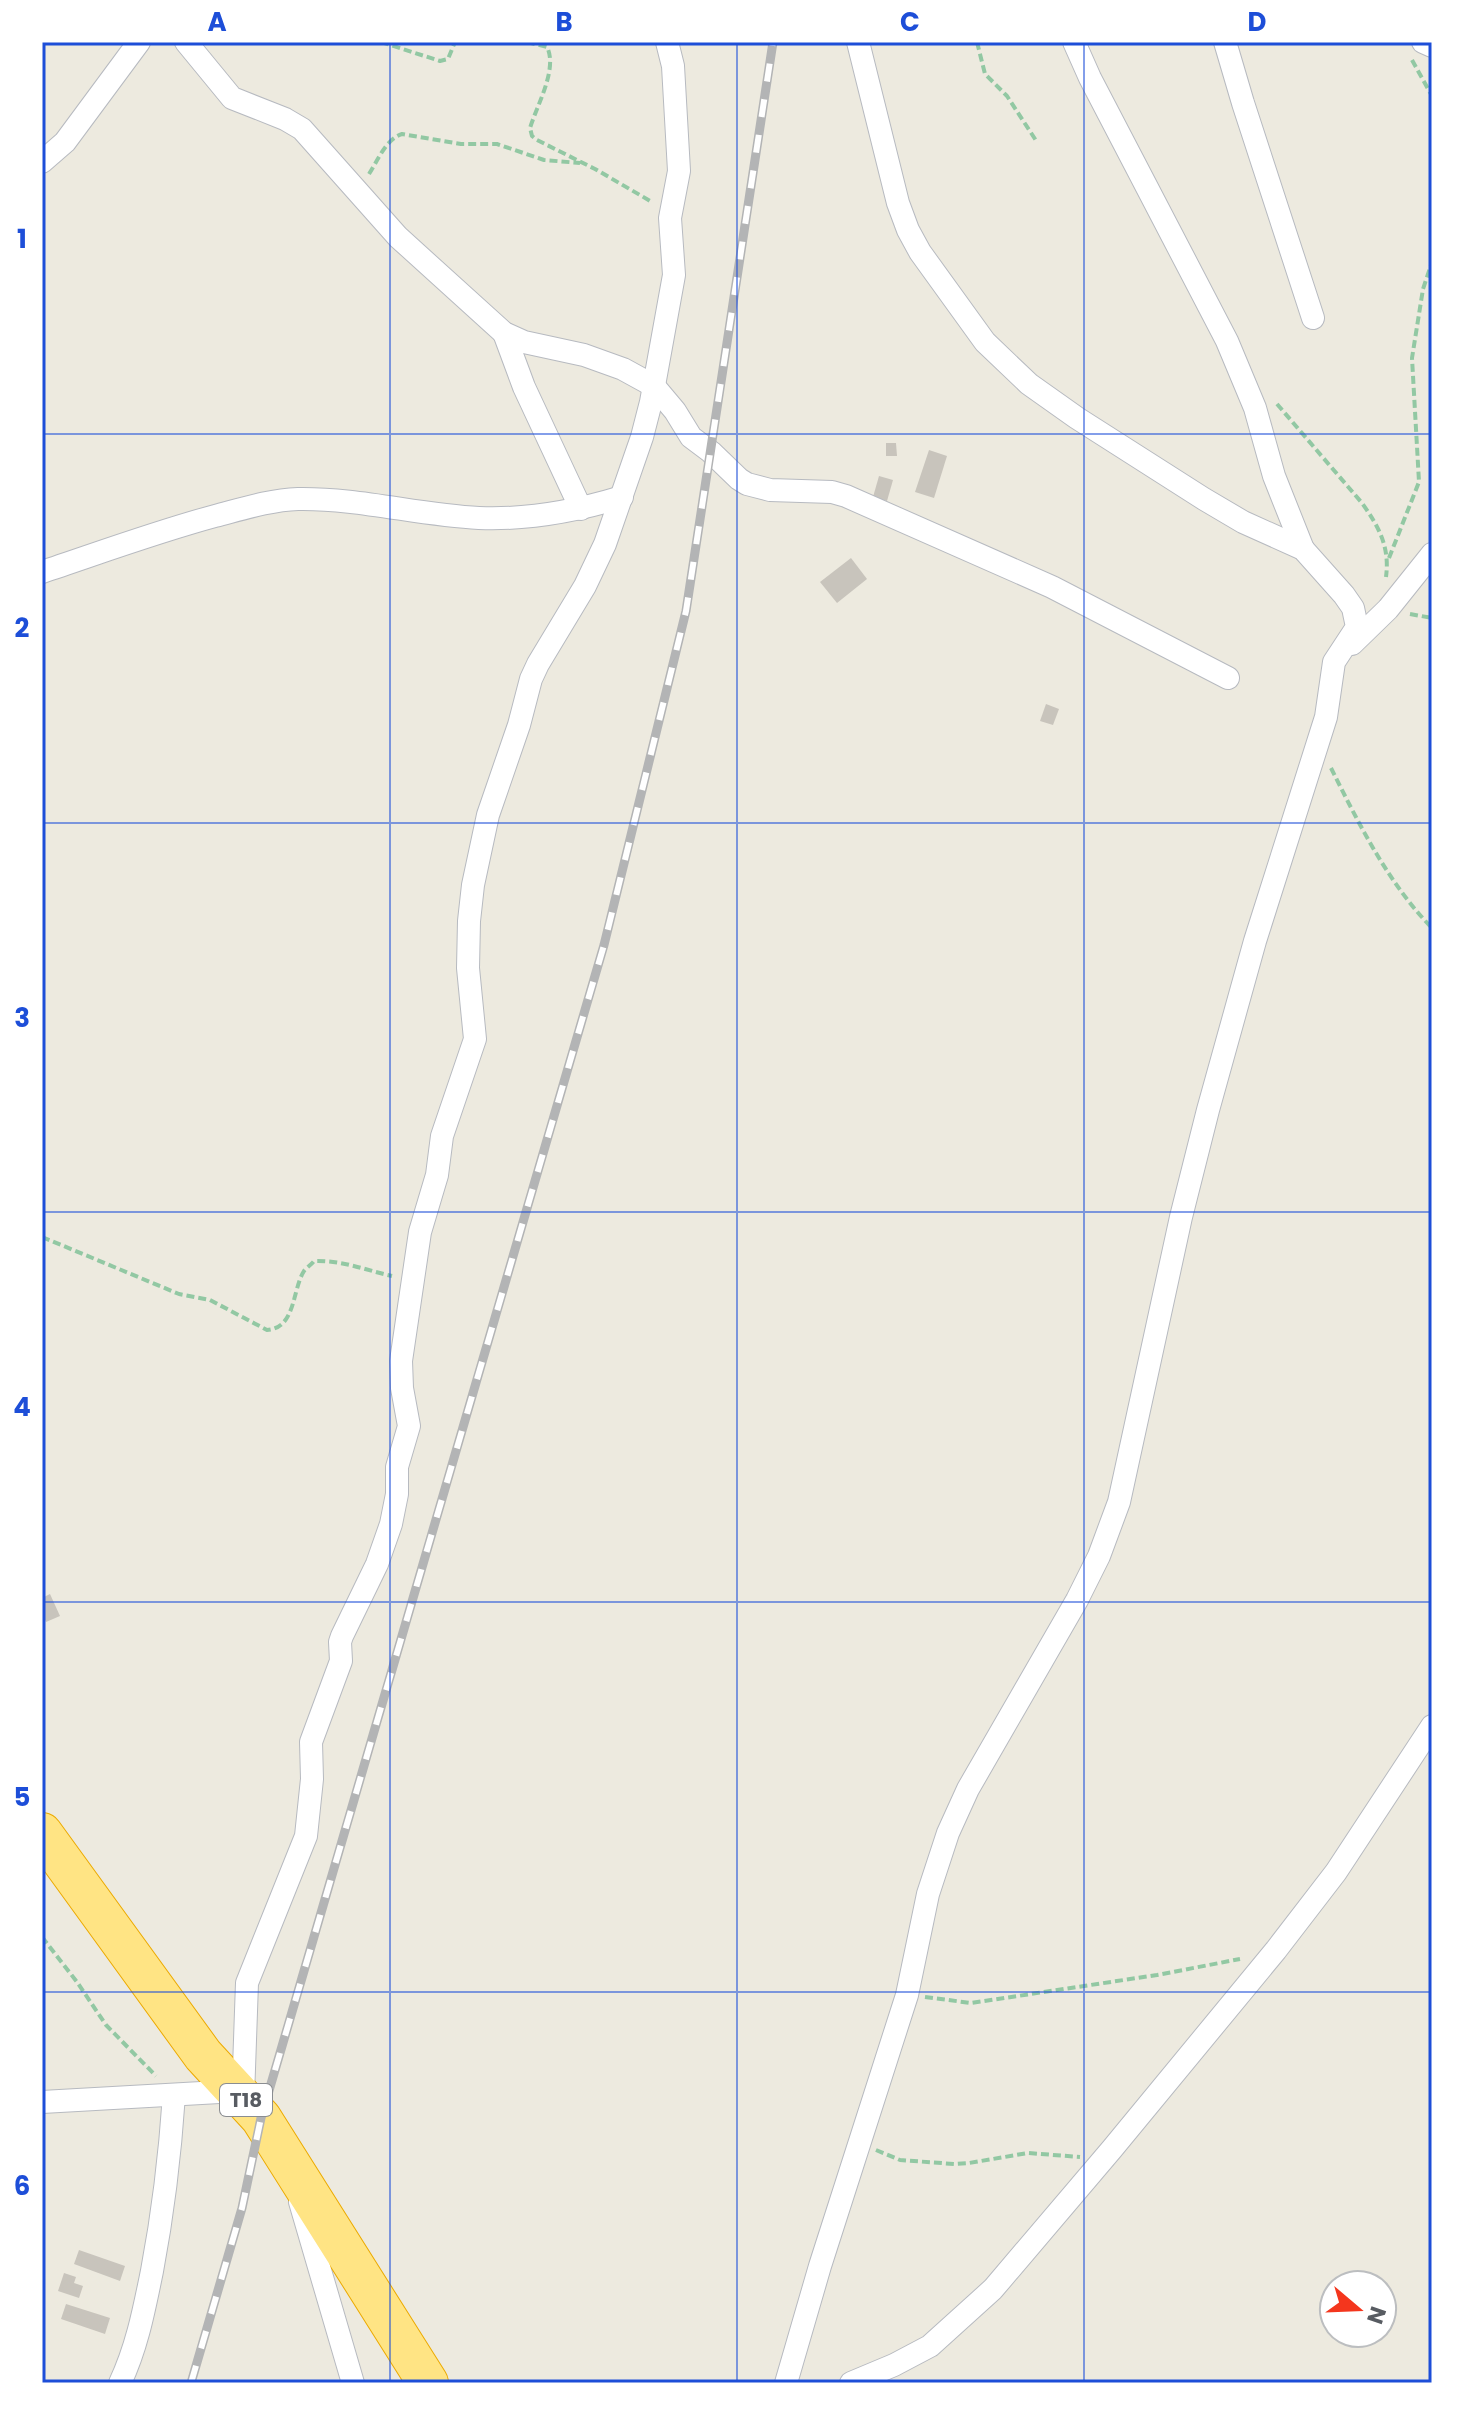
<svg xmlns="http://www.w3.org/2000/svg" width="1474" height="2425" font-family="Poppins,sans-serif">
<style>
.building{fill:#c8c4bc}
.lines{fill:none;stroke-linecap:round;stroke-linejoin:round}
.street-casing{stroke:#b7bac0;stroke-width:24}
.highway-casing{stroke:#ecaa00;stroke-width:42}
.path{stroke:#92c8a3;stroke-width:4;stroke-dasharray:8 4;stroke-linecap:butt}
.street{stroke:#fff;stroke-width:22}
.highway{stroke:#ffe484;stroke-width:40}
.rail-casing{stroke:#b3b4b5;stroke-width:9}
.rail{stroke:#fff;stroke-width:6;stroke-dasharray:18;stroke-linecap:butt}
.grid{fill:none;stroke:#1d4ed8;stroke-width:2;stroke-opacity:0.55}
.labels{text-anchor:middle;stroke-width:6;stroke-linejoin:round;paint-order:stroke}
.shield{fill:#fff;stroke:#8a8d91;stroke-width:2}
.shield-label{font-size:20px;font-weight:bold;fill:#585c62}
.neatline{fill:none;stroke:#1d4ed8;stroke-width:3}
.grid-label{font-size:26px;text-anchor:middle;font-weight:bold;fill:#1d4ed8}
</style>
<rect width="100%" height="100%" fill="#edeadf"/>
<g class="building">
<polygon points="886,443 896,443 897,456 886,456"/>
<polygon points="929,450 947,456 934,498 915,492"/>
<polygon points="879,476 893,480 887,501 873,497"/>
<polygon points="851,558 867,579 837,603 820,582"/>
<polygon points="1046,704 1059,709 1053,725 1040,721"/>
<polygon points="50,1594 60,1616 46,1622 42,1613 42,1598"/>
<polygon points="79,2250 125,2266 120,2281 74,2264"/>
<polygon points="64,2273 76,2277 74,2283 83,2286 79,2298 58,2291"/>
<polygon points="66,2304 110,2318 105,2334 61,2319"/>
</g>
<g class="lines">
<g class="street-casing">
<g id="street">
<polyline points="186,42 232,98 285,119 302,129 398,237 504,333 524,342 584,355 623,369 654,386 675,411 691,437 711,452 739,479 747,484 770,490 832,492 846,496 1052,587 1228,678"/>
<polyline points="1074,42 1090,78 1227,341 1255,408 1274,476 1303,549"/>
<polyline points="1225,42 1243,103 1313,318"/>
<polyline points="1423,42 1432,46"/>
<polyline points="42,162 65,142 139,42"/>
<polyline points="504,333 524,387 581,509"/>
<path d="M42 572C99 553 156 532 215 516 242 509 270 500 298 499 359 498 418 515 479 518 527 520 576 511 622 497"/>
<polyline points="1352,644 1388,609 1432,554"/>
<polyline points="243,2097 247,1983 306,1836 312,1779 311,1742 341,1661 340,1642 342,1636 377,1564 391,1524 397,1494 397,1467 409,1426 402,1388 401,1361 420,1232 437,1175 442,1136 475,1039 468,968 469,921 473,885 488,815 519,725 531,679 538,664 585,586 605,544 642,437 651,402 674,275 670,218 679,171 673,66 667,42"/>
<polyline points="42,2102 237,2091"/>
<polyline points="300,2202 353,2383"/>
<path d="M120 2383C137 2347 144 2310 152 2271 163 2213 170 2155 174 2095"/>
<polyline points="786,2383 820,2266 907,1995 928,1894 948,1833 968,1789 1077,1600 1099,1556 1119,1502 1181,1217 1208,1110 1255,941 1326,717 1334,662 1357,627 1353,608 1344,595 1303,549 1243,522 1204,499 1077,418 1029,384 985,342 920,252 908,230 898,203 858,42"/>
<polyline points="851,2383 894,2365 930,2346 993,2289 1112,2149 1276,1950 1336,1872 1432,1726"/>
</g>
</g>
<g class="highway-casing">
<polyline id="highway" points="42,1833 203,2055 261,2118 428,2383"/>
</g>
<g class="path">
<polyline points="381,42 440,61 448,59 455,42"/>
<path d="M527 42 547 47C558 69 537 105 530 128L532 136 537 140 595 169 652 202"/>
<polyline points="977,42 985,74 1007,96 1037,142"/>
<polyline points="1412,60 1432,96"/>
<path d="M369 174C378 160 386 139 402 134L461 144H497L544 160 580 163"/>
<path d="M1277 404 1362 503C1379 527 1390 547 1386 577"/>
<polyline points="1389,558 1419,482 1412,358 1423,289 1432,262"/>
<polyline points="1410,614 1432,618"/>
<path d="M1331 768C1359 824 1388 883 1432 928"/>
<path d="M42 1237 179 1294 210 1300 267 1330C296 1328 292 1290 304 1271 307 1267 311 1265 314 1261 342 1260 365 1270 392 1276"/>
<polyline points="42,1937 77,1982 106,2025 156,2076"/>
<polyline points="925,1997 971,2003 1157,1975 1240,1959"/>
<polyline points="876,2150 900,2160 954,2164 969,2163 1028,2153 1080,2157"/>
</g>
<use href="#street" class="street"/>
<use href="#highway" class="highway"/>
<g class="rail-casing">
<polyline id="rail" points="191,2383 242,2208 261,2118 604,945 686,611 773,42"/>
</g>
<use href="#rail" class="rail"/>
</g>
<path class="grid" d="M390 42V2383M737 42V2383M1084 42V2383M42 434H1432M42 823H1432M42 1212H1432M42 1602H1432M42 1992H1432"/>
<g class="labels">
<rect class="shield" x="220" y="2084" width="52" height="32" rx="6"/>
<g class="shield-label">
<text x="246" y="2107">T18</text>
</g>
</g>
<rect width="1474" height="2425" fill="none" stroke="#ffffff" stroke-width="88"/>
<g transform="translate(1358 2309) rotate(109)"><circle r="38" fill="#ffffff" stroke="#bcbec0" stroke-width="2"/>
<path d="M0-6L14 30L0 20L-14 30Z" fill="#f4361d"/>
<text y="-12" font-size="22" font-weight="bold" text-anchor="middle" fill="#585c62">N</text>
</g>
<rect x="44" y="44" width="1386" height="2337" class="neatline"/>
<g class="grid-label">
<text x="217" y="31">A</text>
<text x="564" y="31">B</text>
<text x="910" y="31">C</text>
<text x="1257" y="31">D</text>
<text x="22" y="248">1</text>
<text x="22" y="637">2</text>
<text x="22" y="1027">3</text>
<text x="22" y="1416">4</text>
<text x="22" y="1806">5</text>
<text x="22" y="2195">6</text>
</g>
</svg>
